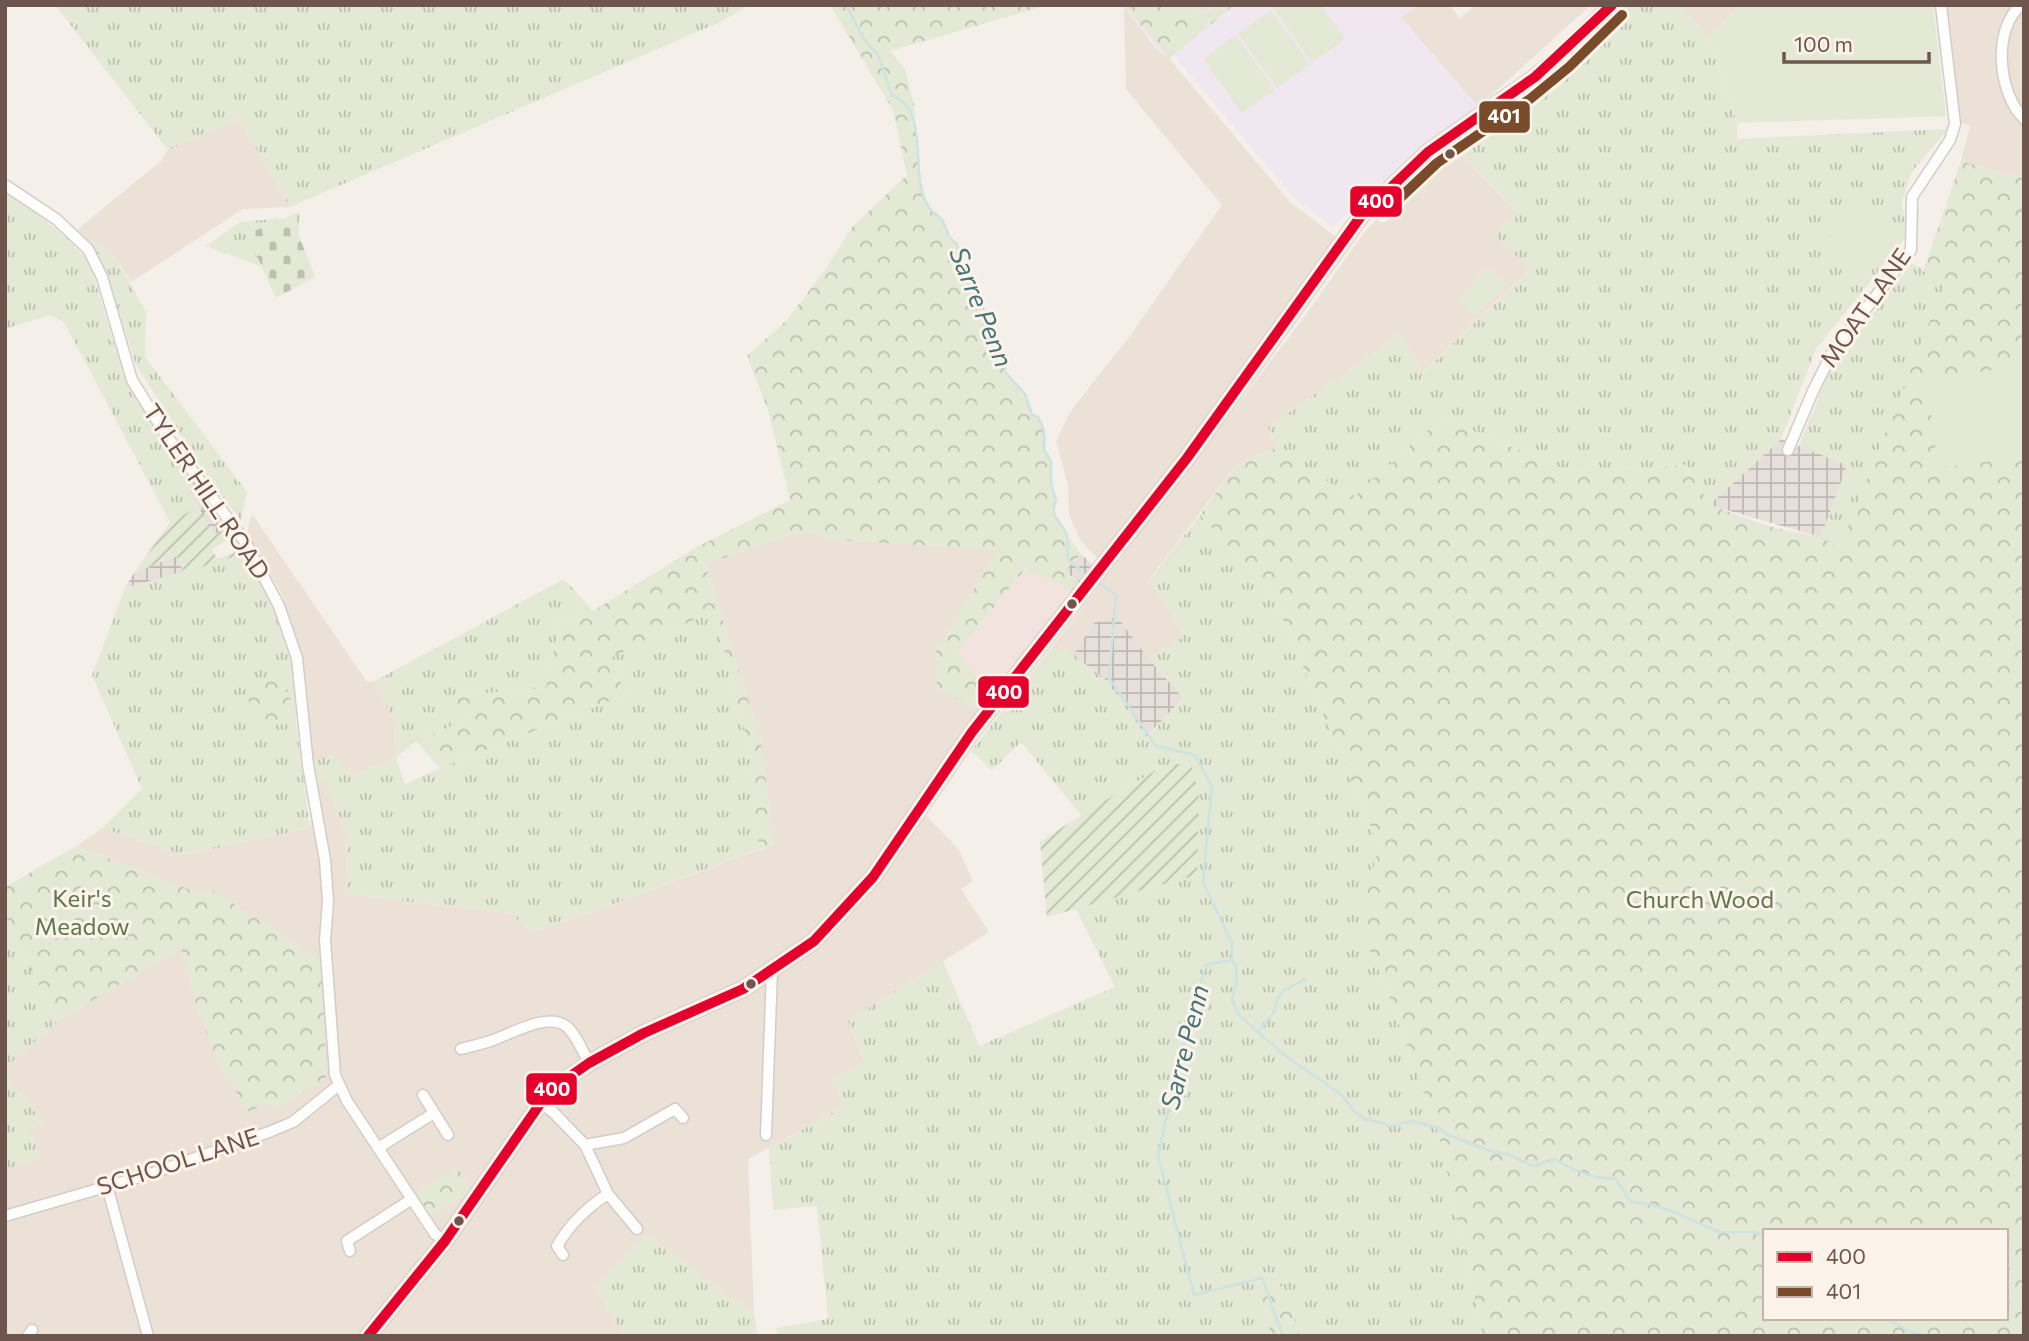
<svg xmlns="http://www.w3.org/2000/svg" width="2029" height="1341" font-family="Commissioner,sans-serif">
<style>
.residential{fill:#ece1d7}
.commercial{fill:#f3e3de}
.industrial{fill:url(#industrial-grid)}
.education{fill:#f0e7f0}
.grass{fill:url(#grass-tufts)}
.forest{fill:url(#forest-crowns);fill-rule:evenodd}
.cemetery{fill:url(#cemetery-stones)}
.garden{fill:url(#garden-furrows);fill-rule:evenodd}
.pitch{fill:#e3e9d5}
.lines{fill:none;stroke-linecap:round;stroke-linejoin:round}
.stream{stroke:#cde3e2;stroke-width:2.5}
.minor-casing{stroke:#d3ccc8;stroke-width:13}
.primary-casing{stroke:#d3cac6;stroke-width:18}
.minor{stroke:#fdfdfc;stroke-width:10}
.primary{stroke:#f0ebe6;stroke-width:16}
.bus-1-casing{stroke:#fcf3ea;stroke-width:16}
.bus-2-casing{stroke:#fcf3ea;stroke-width:16}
.bus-1{stroke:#e4002b;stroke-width:10}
.bus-2{stroke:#7a4b2a;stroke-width:10}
.bus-dot{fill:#6e554e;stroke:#fcf3ea;stroke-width:2.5}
.labels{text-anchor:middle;stroke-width:6;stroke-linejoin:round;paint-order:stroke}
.street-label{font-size:24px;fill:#6e554e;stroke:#fcf3ea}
.park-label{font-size:24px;fill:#5d784a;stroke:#fcf3ea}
.water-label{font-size:26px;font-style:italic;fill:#477577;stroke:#fcf3ea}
.line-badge{stroke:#fcf3ea;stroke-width:2.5}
.badge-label{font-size:19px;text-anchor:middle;font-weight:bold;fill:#fff}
</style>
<defs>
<pattern id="industrial-grid" width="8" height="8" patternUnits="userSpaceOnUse" patternTransform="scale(1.75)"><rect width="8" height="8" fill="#e6dfda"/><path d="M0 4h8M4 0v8" fill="none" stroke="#bfb8b3"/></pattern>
<pattern id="grass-tufts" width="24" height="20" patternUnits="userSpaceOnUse" patternTransform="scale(1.75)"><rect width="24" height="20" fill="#e3e9d5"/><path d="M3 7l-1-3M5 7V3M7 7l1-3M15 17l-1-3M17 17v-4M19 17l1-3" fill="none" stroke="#bcc0af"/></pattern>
<pattern id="forest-crowns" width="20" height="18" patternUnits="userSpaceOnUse" patternTransform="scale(1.75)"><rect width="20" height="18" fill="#e3e9d5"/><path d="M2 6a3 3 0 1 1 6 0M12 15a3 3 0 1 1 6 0" fill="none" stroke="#bcc0af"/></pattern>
<pattern id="cemetery-stones" width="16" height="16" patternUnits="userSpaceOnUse" patternTransform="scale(1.75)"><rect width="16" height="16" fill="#e3e9d5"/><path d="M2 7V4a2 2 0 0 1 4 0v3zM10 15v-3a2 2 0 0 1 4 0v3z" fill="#bcc0af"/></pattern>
<pattern id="garden-furrows" width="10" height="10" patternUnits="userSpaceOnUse" patternTransform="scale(1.75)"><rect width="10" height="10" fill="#e3e9d5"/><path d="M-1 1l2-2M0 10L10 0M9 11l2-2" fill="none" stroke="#bcc0af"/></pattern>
</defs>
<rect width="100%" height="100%" fill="#f4efe9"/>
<g class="residential">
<polygon points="1124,5 1290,202 1340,240 1101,562 1080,540 1069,514 1068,485 1056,441 1070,412 1129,337 1222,205 1126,89"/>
<polygon points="1419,5 1450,5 1460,19 1475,5 1591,5 1478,107 1400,17"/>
<polygon points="1677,5 1739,5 1709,37"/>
<polygon points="1947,5 2024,5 2024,179 1961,161 1970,126 1961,122"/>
<polygon points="239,119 290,207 243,209 131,282 116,258 77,230 161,161 168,150"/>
<polygon points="1453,146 1515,211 1530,268 1422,373 1399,332 1375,352 1268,427 1276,448 1237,464 1148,581 1165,602 1183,637 1148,658 1117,617 1094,623 1073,655 1066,649 1062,653 1052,647 1302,320 1364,233 1403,189"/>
<polygon points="252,514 367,682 375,681 394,721 395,758 352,775 313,763 303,660 282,595 247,532"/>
<polygon points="803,531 835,540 999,549 936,652 979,710 925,814 958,849 973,881 961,889 989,932 848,1021 864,1061 843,1107 748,1159 754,1314 647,1235 595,1287 623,1336 5,1336 5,1165 11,1169 29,1129 43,1122 5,1075 5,1068 58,1021 181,948 202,895 77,846 102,828 184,855 310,828 316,782 325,779 346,834 347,894 510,913 531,932 603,908 774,844 761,741 705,564"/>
</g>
<polygon class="commercial" points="1026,569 1075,591 989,696 958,652"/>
<g class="industrial">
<polygon points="1781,439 1847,465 1821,537 1709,505"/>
<polygon points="205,493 230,528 214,535 194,500"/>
<polygon points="1081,554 1094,566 1080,583 1065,571"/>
<polygon points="177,556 184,572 125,588 134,573"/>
<polygon points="1117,617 1148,658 1183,698 1146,737 1106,680 1073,655 1094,623"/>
</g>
<polygon class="education" points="1123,5 1419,5 1401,17 1479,108 1361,198 1333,227 1294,197 1174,56 1169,59 1155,48"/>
<g class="grass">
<polygon points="55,5 749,5 718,23 290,207 239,119 168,150"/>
<polygon points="1617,5 1677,5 1709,37 1737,123 1737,139 1948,129 1911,173 1902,202 1907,236 1816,349 1781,439 1709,505 1687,465 1571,472 1442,418 1353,498 1276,448 1268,427 1375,352 1399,331 1423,373 1530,268 1496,237 1515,210 1453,146 1511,104"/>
<polygon points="5,189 67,238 90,263 114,344 139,401 205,493 194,500 198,507 170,522 64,322 50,315 5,329"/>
<polygon points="284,218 247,234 261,266 206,246 240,222"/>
<polygon points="77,230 116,258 146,312 145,357 247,492 241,520 213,485 136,365 107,276"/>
<polygon points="1912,263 1946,283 1839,550 1821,537 1847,465 1799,446 1829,372"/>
<polygon points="1200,515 1272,594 1379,846 1359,926 1381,974 1439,1135 1483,1336 1300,1336 1280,1282 1256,1288 1272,1336 778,1336 776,1328 828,1319 817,1206 773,1210 769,1148 843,1107 833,1079 864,1060 848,1021 943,961 979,1046 1115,987 1076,909 1197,875 1165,765 1081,815 1021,742 992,770 971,751 1052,647 1061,652 1066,649 1106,680 1147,737 1183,698 1148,658 1183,637 1165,602 1148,582"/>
<polygon points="246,553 267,591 296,676 296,724 310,828 184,855 102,828 142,789 92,675 125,588"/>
<polygon points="564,579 593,611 560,621 546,688 450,696 469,719 416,741 396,758 405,784 440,768 625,695 612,657 714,611 750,752 759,849 603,908 531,932 510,913 347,894 346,834 325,780 316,782 313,763 332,754 352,775 395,758 394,721 375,681"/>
<polygon points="5,921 58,1021 5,1068"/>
<polygon points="5,1075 43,1122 29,1129 41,1158 11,1169 5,1165"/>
<polygon points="647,1234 754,1314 758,1336 623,1336 595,1287"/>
</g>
<g class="forest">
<path d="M830 5H1047L890 51 905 69 914 105 920 177 927 206 943 222 949 239 957 244 966 281 975 290 985 312 986 331 1005 355V372L1025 394 1032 415 1038 417C1045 429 1045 436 1044 450L1051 461V483L1056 500 1053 508V515L1081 554 1065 571 1080 583 1075 591 1025 569 958 652 989 696 979 710 937 688 935 653 998 550 835 540 803 531 705 564 761 741 774 844 759 849 750 752 714 611 612 657 625 695 440 768 416 741 469 719 449 696 546 688 560 621 593 611 697 547 790 500 768 410 747 356 787 320 825 270 853 226 907 175 893 110Z"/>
<polygon points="1124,5 1160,5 1171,19 1199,15 1221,5 1234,5 1169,59"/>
<path d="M1961 161 2024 179V1336H1483L1439 1135 1381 974 1358 926 1379 846 1272 594 1200 515 1237 464 1276 448 1353 498 1442 418 1571 472 1687 465 1709 505 1771 527 1821 537 1839 549 1945 283 1923 271ZM1765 1231H2006V1318H1765Z"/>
<polygon points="277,675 291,700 286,726 251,714 246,685"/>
<polygon points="77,846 203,895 207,887 322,960 326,1079 273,1110 270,1103 247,1112 215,1055 195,1003 181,948 58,1021 5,921 5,887"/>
<polygon points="457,1167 472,1191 430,1216 415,1193"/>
<polygon points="1281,1282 1300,1336 1272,1336 1255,1287"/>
</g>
<polygon class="cemetery" points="299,212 299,236 315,277 276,298 247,234"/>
<g class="garden">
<path d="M198 507 214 534 230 528 246 553 184 572 176 556 134 573 170 522ZM227 540 234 553 217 559 212 549Z"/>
<polygon points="1191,763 1199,795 1197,875 1047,917 1040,842 1081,815 1165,765"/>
</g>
<g class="pitch">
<polygon points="1160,5 1215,5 1199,15 1171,19"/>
<polygon points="1277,5 1321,5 1345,39 1312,63 1273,8"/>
<polygon points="1739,5 1933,5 1946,116 1737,123 1709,37"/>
<polygon points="1271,10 1310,64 1277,88 1238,34"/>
<polygon points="1236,35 1275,90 1242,113 1203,59"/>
<polygon points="1858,195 1895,223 1860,269 1825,243"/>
<polygon points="1488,266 1506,284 1475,317 1457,300"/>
<polygon points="2024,366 2024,457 1938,468 1927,379"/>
</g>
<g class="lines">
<g class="stream">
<path d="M846 5 865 41 878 55 892 95C932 113 908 174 928 206 931 212 940 216 943 222 950 233 945 236 957 244L966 281 975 290 985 312 986 331 1005 355V372L1025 394 1032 415 1038 417C1045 429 1045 436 1044 450L1051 461V483L1056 500C1048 518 1063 521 1067 536 1068 543 1067 551 1068 559L1084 573"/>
<path d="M1099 583 1116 595 1109 678 1156 746 1195 755 1212 787 1203 882 1232 943V960L1236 966 1237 979 1232 1000 1238 1014 1284 1055 1342 1095 1353 1110 1365 1119 1393 1126 1411 1121 1439 1128 1448 1135 1491 1151 1507 1154 1533 1166 1555 1159C1572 1170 1594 1180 1615 1178L1631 1202 1653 1205 1674 1212 1719 1232H1752L1765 1236"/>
<polyline points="1232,960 1206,965 1175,1076 1158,1156 1194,1295 1262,1278 1283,1336"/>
<polyline points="1258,1032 1274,1012 1278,998 1284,990 1306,979"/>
<polyline points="1886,1318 1910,1332 1918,1333 1922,1336"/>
</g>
<g class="minor-casing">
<g id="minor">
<path d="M2021 5C1992 30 1998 93 2024 119"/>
<polyline points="5,185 56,219 88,249 102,277 132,380 166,435 246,543 279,606 297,658 308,765 325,860 328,902 325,940 335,1075 347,1101 435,1234 445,1241"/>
<polyline points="1788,450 1813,391 1832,353 1911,250 1912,197 1950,140 1955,124 1941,5"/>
<path d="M461 1049C472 1046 483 1044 493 1040 511 1034 548 1012 566 1026 576 1034 583 1052 589 1063"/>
<polyline points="423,1095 448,1135"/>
<polyline points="540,1103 553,1112 585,1145 608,1194 637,1229"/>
<polyline points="766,1135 772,971"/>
<polyline points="585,1145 624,1138 675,1109 683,1118"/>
<polyline points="378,1148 434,1113"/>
<polyline points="107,1186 148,1336"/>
<polyline points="5,1216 150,1174 269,1132 293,1122 339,1085"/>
<polyline points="350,1251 347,1241 412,1199"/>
<path d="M563 1255 557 1246C570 1224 586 1208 608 1194"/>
<polyline points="28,1336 32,1330"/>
</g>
</g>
<g class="primary-casing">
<polyline id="primary" points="368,1336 445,1241 549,1091 589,1063 644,1033 743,989 814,941 873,877 972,732 1187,458 1361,216 1428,152 1535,77 1560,56 1612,5"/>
</g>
<use href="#minor" class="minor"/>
<use href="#primary" class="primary"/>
<g class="bus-1-casing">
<polyline id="bus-1" points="368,1336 445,1241 549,1091 589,1063 644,1033 743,989 814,941 873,877 972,732 1187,458 1361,216 1428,152 1535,77 1612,5"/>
</g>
<g class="bus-2-casing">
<polyline id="bus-2" points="1383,214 1437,163 1530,99 1569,67 1622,15"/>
</g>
<use href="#bus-1" class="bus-1"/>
<use href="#bus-2" class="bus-2"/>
</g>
<g class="bus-dot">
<circle cx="1450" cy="154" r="6"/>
<circle cx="1072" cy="604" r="6"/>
<circle cx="751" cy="984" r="6"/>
<circle cx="459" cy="1221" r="6"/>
</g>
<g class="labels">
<g class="street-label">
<text transform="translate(1866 308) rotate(-55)" y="8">MOAT LANE</text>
<text transform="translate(206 492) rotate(56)" y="8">TYLER HILL ROAD</text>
<text transform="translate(178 1162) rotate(-18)" y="8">SCHOOL LANE</text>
</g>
<g class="park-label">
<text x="82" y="907">Keir's<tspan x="82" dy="28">Meadow</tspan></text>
<text x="1700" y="908">Church Wood</text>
</g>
<g class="water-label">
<text transform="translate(981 307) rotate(68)" y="9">Sarre Penn</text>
<text transform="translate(1185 1047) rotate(-76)" y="9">Sarre Penn</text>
</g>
</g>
<g class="line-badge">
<rect x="1478" y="100" width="53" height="34" rx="7" fill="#7a4b2a"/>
<rect x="1349" y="185" width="54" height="33" rx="7" fill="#e4002b"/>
<rect x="977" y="675" width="53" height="34" rx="7" fill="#e4002b"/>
<rect x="525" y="1072" width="53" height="34" rx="7" fill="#e4002b"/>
</g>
<g class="badge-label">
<text x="1504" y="123">401</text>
<text x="1376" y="208">400</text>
<text x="1004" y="699">400</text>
<text x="552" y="1096">400</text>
</g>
<rect width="2029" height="1341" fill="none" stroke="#6e554e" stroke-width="14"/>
<rect x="1763" y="1229" width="245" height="91" fill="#fcf3ea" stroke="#c3b4ac" stroke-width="2"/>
<rect x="1777" y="1252" width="35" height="10" fill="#e4002b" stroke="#c3b4ac" stroke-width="2"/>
<text x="1826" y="1264" font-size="21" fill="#6e554e">400</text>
<rect x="1777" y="1287" width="35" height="10" fill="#7a4b2a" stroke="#c3b4ac" stroke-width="2"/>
<text x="1826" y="1299" font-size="21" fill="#6e554e">401</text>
<path d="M1784 52v10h145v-10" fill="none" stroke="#6e554e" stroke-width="3.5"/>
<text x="1794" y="52" font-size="21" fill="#6e554e" stroke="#fcf3ea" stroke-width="5" paint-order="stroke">100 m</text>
</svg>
